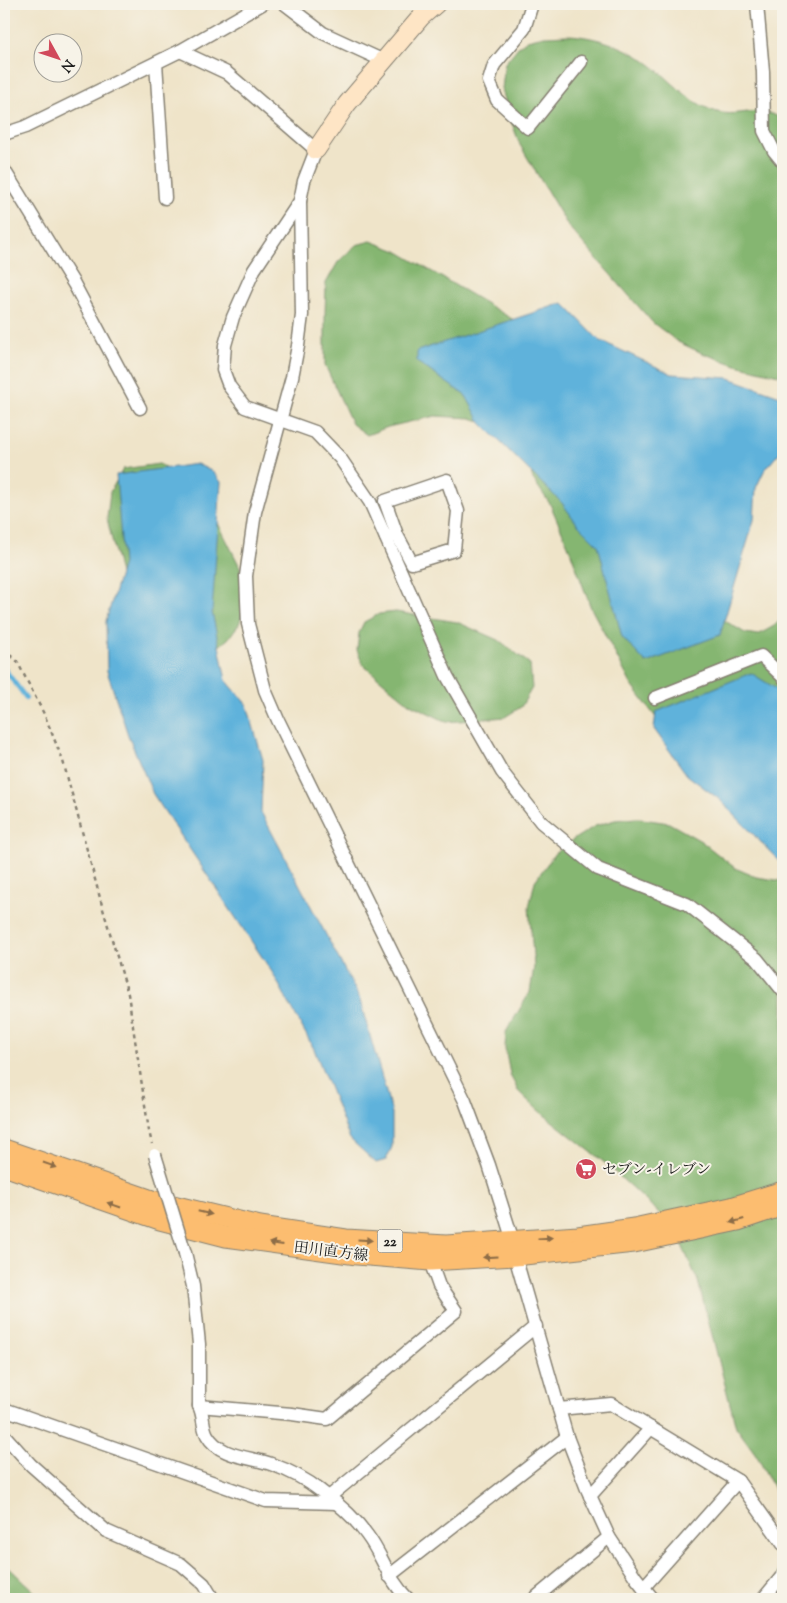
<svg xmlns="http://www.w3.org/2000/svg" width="787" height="1603" font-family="'Sorts Mill Goudy','Noto Serif JP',serif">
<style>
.forest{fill:#85b671;stroke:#506946}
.water{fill:#5fb2db;stroke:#3e677c}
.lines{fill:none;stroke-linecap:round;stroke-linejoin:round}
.stream{stroke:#5fb2db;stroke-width:4.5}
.street-casing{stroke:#868072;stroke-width:15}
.secondary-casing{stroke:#868072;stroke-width:20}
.primary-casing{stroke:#868072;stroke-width:21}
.path{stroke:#868072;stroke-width:2.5;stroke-dasharray:4 4;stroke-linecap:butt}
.street{stroke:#fff;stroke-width:12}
.secondary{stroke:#fee5c5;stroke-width:18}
.primary{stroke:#fcbd6f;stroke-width:19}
.street-bridge-casing{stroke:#868072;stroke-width:15;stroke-linecap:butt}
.street-bridge{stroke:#fff;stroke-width:12}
.oneway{fill:#8c6c46}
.labels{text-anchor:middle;stroke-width:4;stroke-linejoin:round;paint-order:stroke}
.shield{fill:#f7f3e8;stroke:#5e5c59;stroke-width:1}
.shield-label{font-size:14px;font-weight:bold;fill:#1c1c1c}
.poi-label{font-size:15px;fill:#1c1c1c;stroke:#f7f3e8;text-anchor:start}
.street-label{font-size:15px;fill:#1c1c1c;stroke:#f7f3e8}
</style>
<rect width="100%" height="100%" fill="#f7f3e8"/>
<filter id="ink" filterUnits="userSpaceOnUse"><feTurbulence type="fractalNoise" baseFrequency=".02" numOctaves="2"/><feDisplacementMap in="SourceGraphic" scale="10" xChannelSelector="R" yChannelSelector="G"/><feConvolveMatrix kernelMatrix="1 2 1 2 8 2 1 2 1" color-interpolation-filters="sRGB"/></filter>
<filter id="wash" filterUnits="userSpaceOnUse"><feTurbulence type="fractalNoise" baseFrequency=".0096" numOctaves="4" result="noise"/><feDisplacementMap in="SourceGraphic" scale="20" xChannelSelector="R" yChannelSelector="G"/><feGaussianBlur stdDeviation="1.12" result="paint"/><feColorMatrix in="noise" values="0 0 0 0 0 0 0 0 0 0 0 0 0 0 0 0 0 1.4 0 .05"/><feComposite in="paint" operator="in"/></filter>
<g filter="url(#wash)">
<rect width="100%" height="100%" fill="#efe4c9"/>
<g class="forest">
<path d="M544 36C555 36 568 34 579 36 609 40 638 52 661 73 678 88 694 105 717 112 740 118 760 103 783 120V376L736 365 702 353 678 342 653 323 568 226 520 145 509 115 502 89 505 63 519 46 527 40Z"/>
<polygon points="371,241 397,251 541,336 717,616 745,633 758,635 774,626 783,617 783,799 657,719 631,684 591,608 568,545 550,504 533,479 525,454 501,428 471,418 435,416 388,427 367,435 352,424 325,365 325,315 326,283 338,262 356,245"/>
<polygon points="159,464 169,469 214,515 241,569 245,606 239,624 228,639 200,661 139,623 120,574 107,518 110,492 123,469"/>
<polygon points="396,612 457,622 500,641 530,664 532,688 521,707 505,717 447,722 410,704 363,665 357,650 359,633 364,622 379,614"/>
<polygon points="636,818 669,823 701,841 735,868 756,877 783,881 783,1599 777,1599 782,1532 781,1509 773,1487 757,1456 736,1427 698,1281 676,1232 657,1211 605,1163 538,1110 518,1091 510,1074 505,1048 506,1032 530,992 534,967 529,907 535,881 555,853 571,841 595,826 615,820"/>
<polygon points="4,1563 42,1599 4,1599"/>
</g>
<g class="water">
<polygon points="563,303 599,340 672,374 729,378 783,397 783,452 779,453 764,471 756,488 754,520 720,635 646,663 622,637 598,545 578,525 562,503 481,423 466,396 417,362 417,351"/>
<polygon points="197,464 213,472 221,482 212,612 226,680 247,705 263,760 261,812 359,997 392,1113 392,1147 386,1160 376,1163 350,1139 314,1049 272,972 153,794 128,735 107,671 106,621 123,564 116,475"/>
<polygon points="751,673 783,693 783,865 719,799 687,775 654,729 656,712"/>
</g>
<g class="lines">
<polyline class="stream" points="4,668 26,698"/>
</g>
</g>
<g filter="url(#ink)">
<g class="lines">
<g class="street-casing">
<g id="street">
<polyline points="285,4 323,33 384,61"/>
<polyline points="532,4 524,29 494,65 489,81 497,100 528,128 581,62"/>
<polyline points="757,4 763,72 764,131 774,151 783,162"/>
<polyline points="180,51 227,73 316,150 304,181 300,201 302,315 298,346 292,377 255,512 246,576 248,624 265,690 278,720 465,1101 489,1165 513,1241 515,1256 567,1437 587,1489 609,1537 636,1578 653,1599"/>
<polyline points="156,63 165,198"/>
<polyline points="4,134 25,127 180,51 262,4"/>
<polyline points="4,170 74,284 140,408"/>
<polyline points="300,201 254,270 233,317 225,345 223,370 229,386 245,407 315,432 340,458 370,502 447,676 502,772 541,822 598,869 687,904 757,959 783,991"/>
<polyline points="386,538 397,535 412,563 454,550 458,511 447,480 385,501 397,535"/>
<polyline points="655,698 761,656 783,677"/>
<path d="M185 1253 193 1286 199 1344V1406C204 1415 202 1426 207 1435 219 1457 250 1457 271 1464 288 1470 307 1480 321 1491 339 1504 355 1518 367 1535 383 1556 388 1580 408 1599"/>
<polyline points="199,1406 292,1414 327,1419 456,1311 439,1286 430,1261"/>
<polyline points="4,1409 266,1501 337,1503"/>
<polyline points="559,1409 611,1404 738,1481"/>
<polyline points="4,1435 31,1465 106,1531 181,1564 204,1584 213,1599"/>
<polyline points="590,1496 651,1428"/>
<polyline points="329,1497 536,1326"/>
<polyline points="389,1576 567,1437"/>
<polyline points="643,1588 738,1481 783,1544"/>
<polyline points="534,1599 609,1537"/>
<polyline points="763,1599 783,1575"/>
</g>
</g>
<g class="secondary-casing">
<polyline id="secondary" points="316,150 347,104 421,17 436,4"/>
</g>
<g class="primary-casing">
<g id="primary">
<polyline points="4,1149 152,1200 260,1226 346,1239 446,1245 578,1236 634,1228 731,1207 783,1191"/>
<polyline points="4,1166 160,1220 226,1237 357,1255 430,1261 515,1256 634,1243 738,1221 783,1206"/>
</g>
</g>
<polyline class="path" points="4,650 17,661 45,716 63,761 103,909 128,994 149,1131 152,1144"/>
<use href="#street" class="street"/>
<use href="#secondary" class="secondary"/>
<use href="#primary" class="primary"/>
<g class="street-bridge-casing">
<polyline id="street-bridge" points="155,1155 185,1253"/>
</g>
<use href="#street-bridge" class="street-bridge"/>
</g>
<defs><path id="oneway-solid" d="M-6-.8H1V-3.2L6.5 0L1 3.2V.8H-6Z" transform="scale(1.25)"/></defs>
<g class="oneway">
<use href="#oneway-solid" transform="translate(50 1165) rotate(19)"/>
<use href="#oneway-solid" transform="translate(114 1205) rotate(-161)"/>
<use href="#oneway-solid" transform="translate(205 1213) rotate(13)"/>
<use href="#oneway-solid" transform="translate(737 1221) rotate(165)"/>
<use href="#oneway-solid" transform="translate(545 1238) rotate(-4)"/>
<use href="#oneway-solid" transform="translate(365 1240) rotate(4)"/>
<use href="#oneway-solid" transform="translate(276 1244) rotate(-172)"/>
<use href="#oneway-solid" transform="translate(490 1257) rotate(176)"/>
</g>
</g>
<defs>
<g id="supermarket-disc" transform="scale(1.125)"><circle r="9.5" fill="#d1495b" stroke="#f7f3e8"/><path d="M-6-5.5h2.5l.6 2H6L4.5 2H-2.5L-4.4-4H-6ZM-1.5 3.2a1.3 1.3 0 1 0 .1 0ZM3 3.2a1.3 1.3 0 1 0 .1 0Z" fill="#fff"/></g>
</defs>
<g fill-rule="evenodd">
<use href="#supermarket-disc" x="586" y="1169"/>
</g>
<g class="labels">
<rect class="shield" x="377.5" y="1229.5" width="25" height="23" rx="4"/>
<g class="shield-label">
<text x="390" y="1246">22</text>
</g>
<g class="poi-label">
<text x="602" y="1174">セブン-イレブン</text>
</g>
<g class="street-label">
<text transform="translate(331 1251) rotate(7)" y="5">田川直方線</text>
</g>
</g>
<rect width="787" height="1603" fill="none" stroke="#f7f3e8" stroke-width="20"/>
<g transform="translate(58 58) rotate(130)"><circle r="24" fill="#f7f3e8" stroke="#9f9d96"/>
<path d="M0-4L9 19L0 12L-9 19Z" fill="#d1495b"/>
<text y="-8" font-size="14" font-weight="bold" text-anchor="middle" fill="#1c1c1c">N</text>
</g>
</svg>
